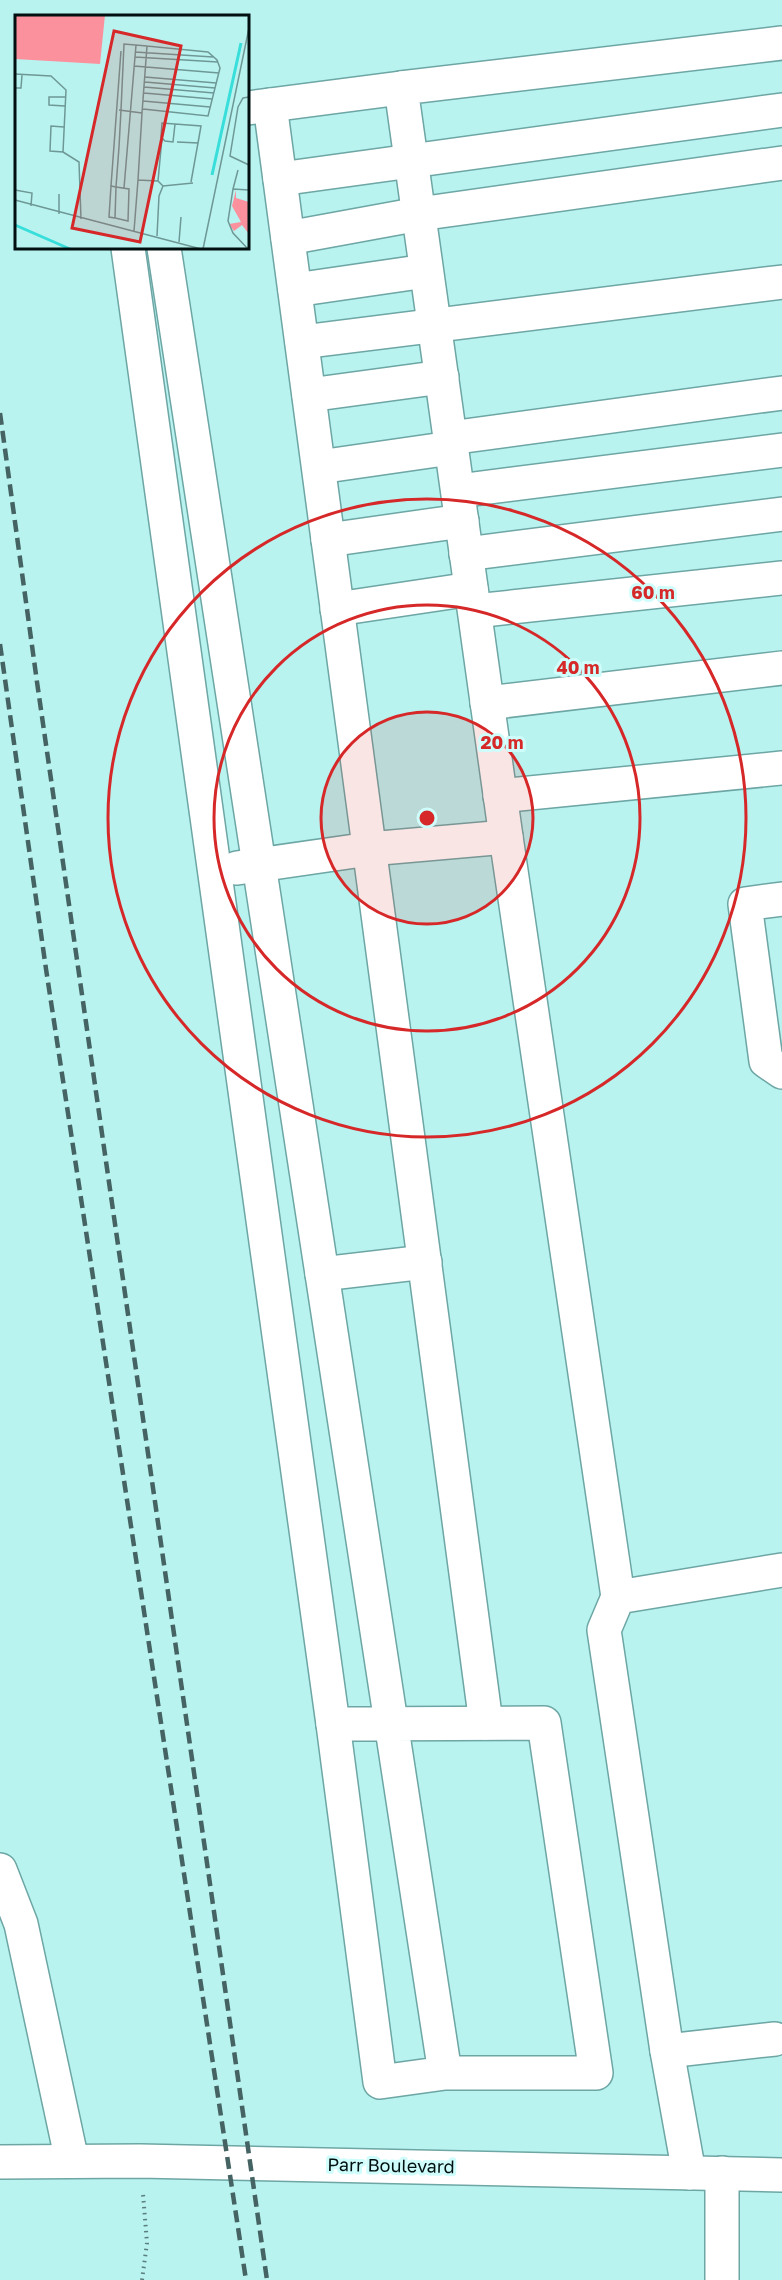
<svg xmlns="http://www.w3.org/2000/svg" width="782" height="2280" font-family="'Golos Text',sans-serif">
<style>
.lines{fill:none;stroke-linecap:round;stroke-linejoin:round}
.minor-casing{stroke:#6da6a4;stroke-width:36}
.path{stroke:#5a7e7d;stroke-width:4;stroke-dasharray:1.5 4.5;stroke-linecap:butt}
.minor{stroke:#fff;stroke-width:33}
.rail{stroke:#446362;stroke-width:4.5;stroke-dasharray:12 6;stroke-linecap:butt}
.ring{fill:none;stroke:#d62828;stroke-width:3}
.labels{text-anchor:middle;stroke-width:6;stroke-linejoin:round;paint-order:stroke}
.street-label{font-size:18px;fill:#000f0f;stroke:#cffdfb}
.inset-river{fill:none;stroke:#38deda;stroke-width:3}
.inset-road{fill:none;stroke:#6e9896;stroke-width:1.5}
.view{fill:#d62828;fill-opacity:0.15;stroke:#d62828;stroke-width:3}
.inset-edge{fill:none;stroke:#000f0f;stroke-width:3}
.centre{fill:#d62828;stroke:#cffdfb;stroke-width:3}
.ring-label{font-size:18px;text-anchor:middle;font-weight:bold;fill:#d62828;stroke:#cffdfb;stroke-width:6;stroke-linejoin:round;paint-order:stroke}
</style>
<rect width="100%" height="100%" fill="#b8f3f0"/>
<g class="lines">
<g class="minor-casing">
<g id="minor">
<polyline points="270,105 486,1723"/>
<polyline points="248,108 401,88"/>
<polyline points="280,179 782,110"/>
<polyline points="288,238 419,214 782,163"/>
<polyline points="128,248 333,1724"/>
<path d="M164 248C258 856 351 1464 445 2073H596L544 1723 333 1724 380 2082 445 2073"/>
<polyline points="295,290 426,271"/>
<polyline points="302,342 782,282"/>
<polyline points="309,395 442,377"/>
<polyline points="450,438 782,393"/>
<polyline points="319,467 451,448"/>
<polyline points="458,491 782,450"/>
<polyline points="328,540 462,521"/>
<polyline points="466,554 782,514"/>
<polyline points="337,609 471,589"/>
<polyline points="475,611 782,578"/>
<polyline points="487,703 782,668"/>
<polyline points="500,796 782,768"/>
<polyline points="237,868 369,849 506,837"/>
<polyline points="782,899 745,904 766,1061 782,1072"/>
<polyline points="322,1274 425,1262"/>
<polyline points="618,1597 506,837 401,88 782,43"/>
<polyline points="0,1870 21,1924 72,2161"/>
<polyline points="667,2051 775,2039"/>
<polyline points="0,2162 140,2161 782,2175"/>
<polyline points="689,2173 667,2051 604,1630 618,1597 782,1570"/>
<polyline points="722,2280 722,2173"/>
</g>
</g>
<polyline class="path" points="142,2280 147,2243 143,2194"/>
<use href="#minor" class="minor"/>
<g class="rail">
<polyline points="0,413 37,682 267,2280"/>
<polyline points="0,644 46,969 246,2280"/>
</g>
</g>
<circle cx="427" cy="818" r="106" fill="#d62828" fill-opacity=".12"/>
<g class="ring">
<circle cx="427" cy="818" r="106"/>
<circle cx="427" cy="818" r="213"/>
<circle cx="427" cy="818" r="319"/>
</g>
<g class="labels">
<g class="street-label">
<text transform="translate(391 2166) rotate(1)" y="6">Parr Boulevard</text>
</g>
</g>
<g transform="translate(15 15)">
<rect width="234" height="234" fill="#b8f3f0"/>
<path d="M0 0H90L85 49 0 44ZM221 175V183L234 187V219L227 210 219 216 214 209 226 207 217 191Z" fill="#fc919e"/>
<path class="inset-river" d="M197 160 226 28M0 210 55 234"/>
<path class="inset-road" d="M120 37 198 42M120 42 203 47M119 51 204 58M0 59 36 61 51 75 48 137 64 147 66 204M130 62 201 68M130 67 200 73M129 72 199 78M0 73H6L7 60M129 78 197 84M234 82 228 83 223 92 215 141 234 150M128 86 195 92M50 91 34 90V82H51M104 95 127 98M160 109 158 127 150 126 146 122 147 108 186 111 183 128M162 127 183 128 176 167M48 137 35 136 36 111 49 112M123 165 127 98 132 31 193 37 202 45 205 53 193 101 128 94M143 166 147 123M96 171 106 36M109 173 121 30M218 174 223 155M0 175 17 178 16 191M0 185 186 234M44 199V179M100 203 94 202 96 171 101 172 114 174 113 206 100 203 101 172 104 132 106 95 109 29 132 31M119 216 123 165 143 166 148 171 178 168M142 221 144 181 148 171M164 227 166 202M188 234 234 13M233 234 218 218 213 206 218 174 234 175"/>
<path class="view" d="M99 16 166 31 125 227 57 213Z"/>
<rect width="234" height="234" class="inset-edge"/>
</g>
<circle cx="427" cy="818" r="9" class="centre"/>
<g class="ring-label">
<text x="653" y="599">60 m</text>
<text x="578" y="674">40 m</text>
<text x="502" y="749">20 m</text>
</g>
</svg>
